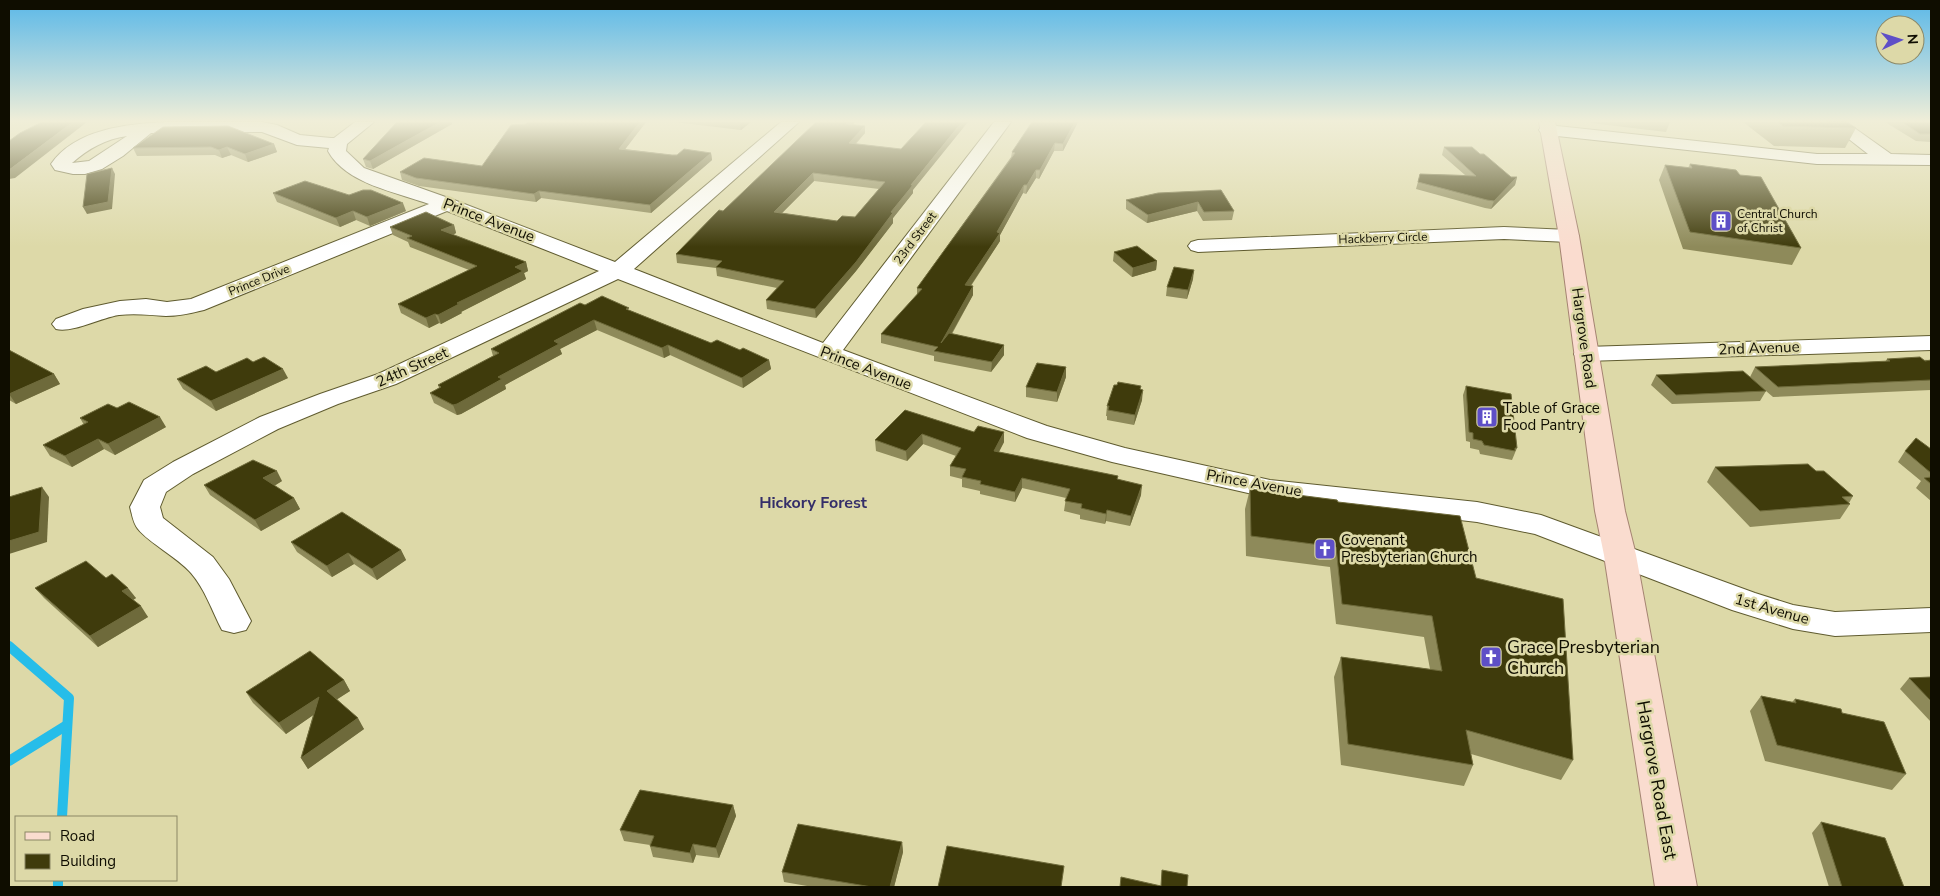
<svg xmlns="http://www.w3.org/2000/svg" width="1940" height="896" font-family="'Nunito Sans',sans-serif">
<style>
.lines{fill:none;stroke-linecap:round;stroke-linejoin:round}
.stream{stroke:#26bde9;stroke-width:10}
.minor-casing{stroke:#5f5b2f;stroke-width:2}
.major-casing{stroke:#a58472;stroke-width:2}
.minor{fill:#fff;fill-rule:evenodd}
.major{fill:#fadccf;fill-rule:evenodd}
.wall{fill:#8e8a5a;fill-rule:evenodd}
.shaded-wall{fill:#6e6a3b}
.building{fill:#3f3b0c;stroke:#6e6a3b;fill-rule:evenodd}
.labels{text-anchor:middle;stroke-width:5;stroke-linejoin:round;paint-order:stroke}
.far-poi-label{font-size:12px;fill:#0f0d00;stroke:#ddd9a8;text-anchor:start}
.far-street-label{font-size:12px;fill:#0f0d00;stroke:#ddd9a8}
.street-label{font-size:15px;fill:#0f0d00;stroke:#ddd9a8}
.poi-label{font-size:15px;fill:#0f0d00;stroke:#ddd9a8;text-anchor:start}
.neighbourhood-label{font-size:16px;font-weight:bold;fill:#342e69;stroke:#ddd9a8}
.near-poi-label{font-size:18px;fill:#0f0d00;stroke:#ddd9a8;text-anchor:start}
.near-street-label{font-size:18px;fill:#0f0d00;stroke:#ddd9a8}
</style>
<rect width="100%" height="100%" fill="#ddd9a8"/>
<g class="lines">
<g class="stream">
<polyline points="9,646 69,698 62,817"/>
<polyline points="9,761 67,725"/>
<polyline points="58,880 58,887"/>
</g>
<g class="minor-casing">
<g id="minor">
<path d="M166 122H262L277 125 300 135 331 138H334L355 122H374L347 144 346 151 364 168 454 200 615 262 781 122H799L634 269 823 343 994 122H1011L843 350 1047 426 1125 448 1270 480 1477 502 1541 515 1755 593 1793 605 1835 612 1931 608V632L1835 636 1793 629 1732 610 1535 534 1477 522 1270 498 1112 462 1027 438 618 279 396 384 338 404 278 429 193 474 166 492 160 507 163 518 213 557 229 579 251 621 246 630 234 633 222 630C212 611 205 589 191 573 177 557 149 543 138 529 133 523 132 514 130 507L144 480 173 462 260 417 320 394 378 374 599 271 447 211 204 310C192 313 178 316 166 316 150 315 135 313 119 315 100 318 73 333 56 329L52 324 56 319 83 309 120 301 146 299 167 302 191 299 429 204C396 192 346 184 328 151L329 148 297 145 262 132 151 133 123 156 102 169 85 174H73L55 170 51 164C75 129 127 124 166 122ZM127 136 89 161 72 163C88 149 105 139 127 136Z"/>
<polygon points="1827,122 1846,122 1891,154 1931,155 1931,165 1817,164 1548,135 1542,134 1539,130 1542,126 1548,125 1817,154 1868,154"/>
<polygon points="1504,227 1569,230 1576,232 1579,236 1576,240 1569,242 1504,239 1198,252 1191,250 1188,246 1191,242 1198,240"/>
<polygon points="1931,336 1931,350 1586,361 1577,359 1574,354 1577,349 1586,347"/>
</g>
</g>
<g class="major-casing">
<polygon id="major" points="1539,122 1555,122 1579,236 1625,511 1636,555 1697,887 1655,887 1604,555 1595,511 1559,236"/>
</g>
<use href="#minor" class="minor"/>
<use href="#major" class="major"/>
</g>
<g class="wall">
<polygon points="397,122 452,122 452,124 373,169 366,167 363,159"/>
<polygon points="646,122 625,149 672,155 711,153 712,160 651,213 541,198 536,202 419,186 402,180 400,172 482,166"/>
<polygon points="674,122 751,122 741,130"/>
<path d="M855 122 853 124 865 133 856 144 913 190V193L893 218V223L856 271 816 318 767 309 766 300 777 288 717 276 716 268 677 263 676 254 723 211ZM814 181 879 189 855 217 837 221 782 213Z"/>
<polygon points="1078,122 1063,151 1054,151 1039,179 1036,178 1026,194 1023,193 1000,235 1000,241 971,286 973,286 973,295 952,334 1004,355 991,372 934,361 934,356 881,343 881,334 917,295 917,288 1011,157 1012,152"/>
<polygon points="1591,122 1670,122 1666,132 1591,123"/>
<polygon points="1743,122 1847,122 1856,128 1845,148 1774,146"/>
<polygon points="1885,122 1931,122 1931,142 1916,141"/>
<polygon points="274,144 277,152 248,162 231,155 222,158 215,155 137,156 133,148"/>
<polygon points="1444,147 1480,154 1511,177 1517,177 1515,185 1491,209 1485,208 1416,189 1420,174 1465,175 1442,155"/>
<polygon points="1690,164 1740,175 1801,248 1792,265 1683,249 1659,180 1665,165 1688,168"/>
<polygon points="1221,190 1234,211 1232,220 1203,221 1197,211 1147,223 1126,209 1126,200"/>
<polygon points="273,193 349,195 406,211 370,226 356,220 340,227 277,202"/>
<polygon points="454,225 456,233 453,235 526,262 528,271 524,273 526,279 461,312 462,313 441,324 439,323 429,328 401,313 398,304 469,270 410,247 408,242 393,235 390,227"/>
<polygon points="1114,252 1157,261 1156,270 1132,277 1113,261"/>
<polygon points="1193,279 1187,299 1166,296 1167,287"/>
<polygon points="585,305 629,310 711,343 740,350 769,360 771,369 743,388 670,355 664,358 597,330 560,349 562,354 505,385 506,389 461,414 457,415 434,403 430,393 439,388 438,385 493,356 491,349"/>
<polygon points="9,350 54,374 60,384 16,404 9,400"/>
<polygon points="1887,359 1931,360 1931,390 1773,397 1766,391 1760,401 1672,404 1651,385 1656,375 1750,377 1755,367 1885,362"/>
<polygon points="253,362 288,378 216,411 183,389 177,379 216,372"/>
<polygon points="1066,367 1066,377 1057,402 1026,397 1026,387"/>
<polygon points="1466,386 1517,448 1512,460 1480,454 1479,450 1470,448 1470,442 1466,441 1463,395"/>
<polygon points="1141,389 1142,400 1134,425 1107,420 1107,416 1106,416 1107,406"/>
<polygon points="117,408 166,427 115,455 104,449 72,467 50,456 43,445 84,425 80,418"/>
<polygon points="905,410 1004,442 999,452 1118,476 1117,479 1141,495 1130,526 1106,521 1105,524 1080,519 1080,515 1064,511 1066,498 1022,488 1015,502 980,494 980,491 962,487 962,479 950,476 950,466 956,456 923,444 907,461 876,451 875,440"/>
<polygon points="1931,449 1931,501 1916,488 1921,481 1898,462 1905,451"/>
<polygon points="1715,467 1816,471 1853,496 1849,503 1850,504 1840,519 1750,527 1707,482"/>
<polygon points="282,481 274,486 294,498 300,509 261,531 210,495 204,485"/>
<polygon points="1250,489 1338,502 1476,578 1573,760 1561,780 1471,754 1473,765 1464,786 1341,765 1334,677 1341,657 1430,669 1424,637 1336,624 1330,567 1246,556 1245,509"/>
<polygon points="291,542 401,550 406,560 377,580 354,564 332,577 297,552"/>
<polygon points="106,578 136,598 133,600 148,617 98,647 44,598 35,588"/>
<polygon points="1931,677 1931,722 1900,689 1909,678"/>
<polygon points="344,680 350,691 337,699 364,729 308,769 301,758 313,715 286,734 253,703 246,692"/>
<polygon points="1761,696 1792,702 1795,699 1842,713 1906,774 1892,790 1765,761 1750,711"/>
<polygon points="733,805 736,816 719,858 696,855 693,863 653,857 650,846 650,845 624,841 620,830"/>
<polygon points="1821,822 1904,887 1829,887 1812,833"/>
<polygon points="902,842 903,852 894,887 813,887 784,882 782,872"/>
</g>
<g class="shaded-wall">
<polygon points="73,122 87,122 15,178 9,179 9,170"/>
<polygon points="440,122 452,122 452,124 373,169 370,161"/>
<polygon points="640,122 646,122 620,156 619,149"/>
<polygon points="741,122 751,122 741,130 740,123"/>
<polygon points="848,122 855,122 847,131 846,124"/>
<polygon points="962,122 968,122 913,190 913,193 893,218 893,223 856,271 816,318 815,309 891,212 911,185"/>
<polygon points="1075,122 1078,122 1063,151 1063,144"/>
<polygon points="865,126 865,133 849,150 849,143"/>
<polygon points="1055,143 1054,151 1039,179 1040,170"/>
<polygon points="274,144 277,152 248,162 245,154"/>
<polygon points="227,147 231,155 222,158 219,150"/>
<polygon points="711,153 712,160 651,213 650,205"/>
<polygon points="112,168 115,174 112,209 87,214 83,207"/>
<polygon points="1036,170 1036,178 1026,194 1027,185"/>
<polygon points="813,173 814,181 775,220 774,212"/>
<polygon points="1517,177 1515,185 1491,209 1494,201"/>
<polygon points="1024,185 1023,193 1000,235 1000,241 965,294 965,285"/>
<polygon points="539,191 541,198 536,202 534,194"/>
<polygon points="1198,202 1197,211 1147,223 1148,215"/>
<polygon points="403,203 406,211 370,226 367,217"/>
<polygon points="353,211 356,220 340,227 336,218"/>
<polygon points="454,225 456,233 444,239 441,230"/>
<polygon points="1157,261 1156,270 1132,277 1133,268"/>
<polygon points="526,262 528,271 524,273 526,279 461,312 462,313 441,324 438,315 515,267"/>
<polygon points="1194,270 1193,279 1187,299 1188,290"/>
<polygon points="973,286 973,295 941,352 941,343"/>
<polygon points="435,314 439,323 429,328 426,318"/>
<polygon points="594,320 597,330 560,349 562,354 505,385 506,389 461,414 457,415 453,405 554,341"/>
<polygon points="668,345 670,355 664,358 662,348"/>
<polygon points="1004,345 1004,355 991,372 992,362"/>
<polygon points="769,360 771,369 743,388 742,378"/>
<polygon points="1066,367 1066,377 1057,402 1057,392"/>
<polygon points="283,369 288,378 216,411 211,401"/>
<polygon points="54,374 60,384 16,404 9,394"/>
<polygon points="1143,390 1142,400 1134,425 1135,415"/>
<polygon points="160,417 166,427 115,455 108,444"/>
<polygon points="1004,432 1004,442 994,461 994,451"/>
<polygon points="922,434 923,444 907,461 906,451"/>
<polygon points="98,439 104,449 72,467 65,456"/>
<polygon points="277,471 282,481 269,489 263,478"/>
<polygon points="1022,478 1022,488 1015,502 1015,492"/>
<polygon points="1142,485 1141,495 1130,526 1131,516"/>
<polygon points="42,487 49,497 47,542 9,554 9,541"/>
<polygon points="294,498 300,509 261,531 255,520"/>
<polygon points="1107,510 1106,521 1105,524 1106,514"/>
<polygon points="401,550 406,560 377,580 372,569"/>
<polygon points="348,553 354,564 332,577 327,566"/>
<polygon points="128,588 136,598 130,602 122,591"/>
<polygon points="141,606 148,617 98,647 90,636"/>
<polygon points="344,680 350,691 333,702 327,691"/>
<polygon points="319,697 325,707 286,734 279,723"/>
<polygon points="358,718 364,729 308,769 301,758"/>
<polygon points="733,805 736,816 719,858 716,848"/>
<polygon points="902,842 903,852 894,887 890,887"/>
<polygon points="693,844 696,855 693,863 690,853"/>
</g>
<g class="building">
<polygon points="42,122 73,122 9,170 9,141 20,133"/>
<polygon points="397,122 440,122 370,161 363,159"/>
<polygon points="528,122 640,122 619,149 672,155 677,155 684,149 711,153 650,205 539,191 534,194 416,178 400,172 424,158 482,166 511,125 526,124"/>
<path d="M816 122H848L846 124 865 126 849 143 901 149 926 122H962L911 185H913L891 212 893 213 892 214 856 262 815 309 766 300 784 281 716 267 722 261 676 254 719 210 723 211ZM813 173 885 182 855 217 842 216 837 221 774 212Z"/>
<polygon points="1032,122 1075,122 1063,144 1055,143 1040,170 1036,170 1027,185 1024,185 997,232 1000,233 965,285 973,286 941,343 949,333 1004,345 992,362 934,351 938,347 881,334 922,289 917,288 1015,153 1012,152"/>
<polygon points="1778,122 1847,122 1856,128 1783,126"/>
<polygon points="1902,122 1931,122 1931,134 1920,134"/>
<polygon points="228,126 274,144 245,154 227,147 219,150 211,147 133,148 163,127"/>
<polygon points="1444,147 1472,147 1480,154 1484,154 1511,177 1517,177 1494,201 1487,200 1418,182 1420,174 1476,176"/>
<polygon points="1690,164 1736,170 1740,175 1761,177 1801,248 1690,232 1665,165 1692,168"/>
<polygon points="112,168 108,202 83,207 87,174"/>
<polygon points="305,181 349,195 363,190 371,190 403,203 367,217 353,211 336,218 273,193"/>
<polygon points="1221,190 1234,211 1204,212 1198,202 1148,215 1126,200 1158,193"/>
<polygon points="426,212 454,225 441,230 526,262 515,267 523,271 457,303 459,304 438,315 435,314 426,318 398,304 477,266 407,238 412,236 390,227"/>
<polygon points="1137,246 1157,261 1133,268 1114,252"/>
<polygon points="1174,267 1194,270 1188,290 1167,287"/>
<polygon points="602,296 629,308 626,309 711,343 717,340 740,350 743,348 769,360 742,378 668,345 662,348 594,320 554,341 559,344 498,377 502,379 457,404 453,405 430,393 441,387 438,385 499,353 491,349 580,303 585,305"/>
<polygon points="9,350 54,374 9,394"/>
<polygon points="264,357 283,369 211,401 177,379 206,366 216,372 247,358 253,362"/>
<polygon points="1920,357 1925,361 1931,360 1931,380 1778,387 1755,367 1890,361 1887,359"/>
<polygon points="1037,363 1066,367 1057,392 1026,387"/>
<polygon points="1743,371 1766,391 1676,395 1656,375"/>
<polygon points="1118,382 1141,386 1140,389 1143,390 1135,415 1108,410 1109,406 1107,406 1114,385 1117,385"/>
<polygon points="1466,386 1511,394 1517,448 1515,448 1515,451 1484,445 1482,441 1473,439 1473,433 1469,432"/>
<polygon points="129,402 160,417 108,444 98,439 65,456 43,445 88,422 80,418 108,404 117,408"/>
<polygon points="905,410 974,432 978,426 1004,432 994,451 1118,476 1117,479 1142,485 1131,516 1107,510 1106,514 1081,508 1082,504 1065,501 1070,489 1022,478 1015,492 980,484 981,481 962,477 966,469 950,466 961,448 922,434 906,451 875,440"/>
<polygon points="1916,438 1931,449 1931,473 1905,451"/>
<polygon points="253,460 277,471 263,478 294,498 255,520 204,485"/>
<polygon points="1808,464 1816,471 1824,471 1853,496 1842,497 1850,504 1760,511 1715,467"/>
<polygon points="1931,477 1931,484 1924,478"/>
<polygon points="42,487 39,532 9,541 9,497"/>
<polygon points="1250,489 1337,500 1338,502 1460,516 1476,578 1563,599 1573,760 1466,730 1473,765 1348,744 1341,657 1442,671 1432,616 1342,604 1336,547 1251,536"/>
<polygon points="342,512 401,550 372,569 348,553 327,566 291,542"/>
<polygon points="86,561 106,578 112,574 128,588 122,591 141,606 90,636 35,588"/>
<polygon points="310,651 344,680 327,691 358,718 301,758 319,697 279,723 246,692"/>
<polygon points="1931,677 1931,701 1909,678"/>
<polygon points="1761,696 1796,703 1795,699 1841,709 1842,713 1884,722 1906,774 1777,745"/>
<polygon points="640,790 733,805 716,848 693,844 690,853 650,846 654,836 620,830"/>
<polygon points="1821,822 1885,838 1904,887 1842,887"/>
<polygon points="798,824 902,842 890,887 872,887 782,872"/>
<polygon points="947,846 1064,866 1061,887 938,887"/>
<polygon points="1162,870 1188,875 1187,887 1120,887 1121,877 1161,886"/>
</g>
<linearGradient id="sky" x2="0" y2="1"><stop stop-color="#5ab8e8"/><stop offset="0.49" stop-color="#f0eed8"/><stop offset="1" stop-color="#f0eed8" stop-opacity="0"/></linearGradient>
<rect width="1940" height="247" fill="url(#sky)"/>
<defs>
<g id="building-square" transform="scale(1.125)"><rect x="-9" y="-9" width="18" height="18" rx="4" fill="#5e4fc7" stroke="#ddd9a8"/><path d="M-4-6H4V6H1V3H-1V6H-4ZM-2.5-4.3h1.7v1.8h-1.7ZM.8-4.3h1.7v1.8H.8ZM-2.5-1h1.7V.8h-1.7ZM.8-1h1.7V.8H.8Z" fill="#fff"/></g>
<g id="church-square" transform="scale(1.125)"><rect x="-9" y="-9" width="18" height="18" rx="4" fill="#5e4fc7" stroke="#ddd9a8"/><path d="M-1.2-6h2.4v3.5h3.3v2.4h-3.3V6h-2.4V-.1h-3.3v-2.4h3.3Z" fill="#fff"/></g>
</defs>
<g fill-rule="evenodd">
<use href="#building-square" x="1721" y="221"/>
<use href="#building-square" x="1487" y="417"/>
<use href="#church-square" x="1325" y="549"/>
<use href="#church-square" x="1491" y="657"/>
</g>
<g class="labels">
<g class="far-poi-label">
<text x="1737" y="218">Central Church<tspan x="1737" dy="14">of Christ</tspan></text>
</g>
<g class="far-street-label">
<text transform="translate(915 238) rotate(-53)" y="4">23rd Street</text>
<text transform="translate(1383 238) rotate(-2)" y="4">Hackberry Circle</text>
<text transform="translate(259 280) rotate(-22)" y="4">Prince Drive</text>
</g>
<g class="street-label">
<text transform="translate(489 220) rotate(21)" y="5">Prince Avenue</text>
<text transform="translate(1584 338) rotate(82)" y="5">Hargrove Road</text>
<text transform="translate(1759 348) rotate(-2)" y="5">2nd Avenue</text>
<text transform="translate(412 367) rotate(-24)" y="5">24th Street</text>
<text transform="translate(866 368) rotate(21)" y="5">Prince Avenue</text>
<text transform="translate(1254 483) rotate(10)" y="5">Prince Avenue</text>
<text transform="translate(1772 609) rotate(16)" y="5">1st Avenue</text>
</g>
<g class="poi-label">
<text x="1503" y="413">Table of Grace<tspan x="1503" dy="17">Food Pantry</tspan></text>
<text x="1341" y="545">Covenant<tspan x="1341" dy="17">Presbyterian Church</tspan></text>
</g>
<g class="neighbourhood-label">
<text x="813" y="508">Hickory Forest</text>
</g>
<g class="near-poi-label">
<text x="1507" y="653">Grace Presbyterian<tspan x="1507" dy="21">Church</tspan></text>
</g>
<g class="near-street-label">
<text transform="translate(1657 780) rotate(80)" y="6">Hargrove Road East</text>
</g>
</g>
<rect width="1940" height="896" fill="none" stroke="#0f0d00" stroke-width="20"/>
<rect x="15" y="816" width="162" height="65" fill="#ddd9a8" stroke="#8b8765"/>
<rect x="25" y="832" width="25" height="8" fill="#fadccf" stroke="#8b8765"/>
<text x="60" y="841" font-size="15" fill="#0f0d00">Road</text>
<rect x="25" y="854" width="25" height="15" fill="#3f3b0c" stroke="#8b8765"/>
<text x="60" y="866" font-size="15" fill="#0f0d00">Building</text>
<g transform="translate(1900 40) rotate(86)"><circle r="24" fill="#ddd9a8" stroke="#8b8765"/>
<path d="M0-4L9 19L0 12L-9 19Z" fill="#5e4fc7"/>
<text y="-8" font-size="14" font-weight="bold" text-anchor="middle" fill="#0f0d00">N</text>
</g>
</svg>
